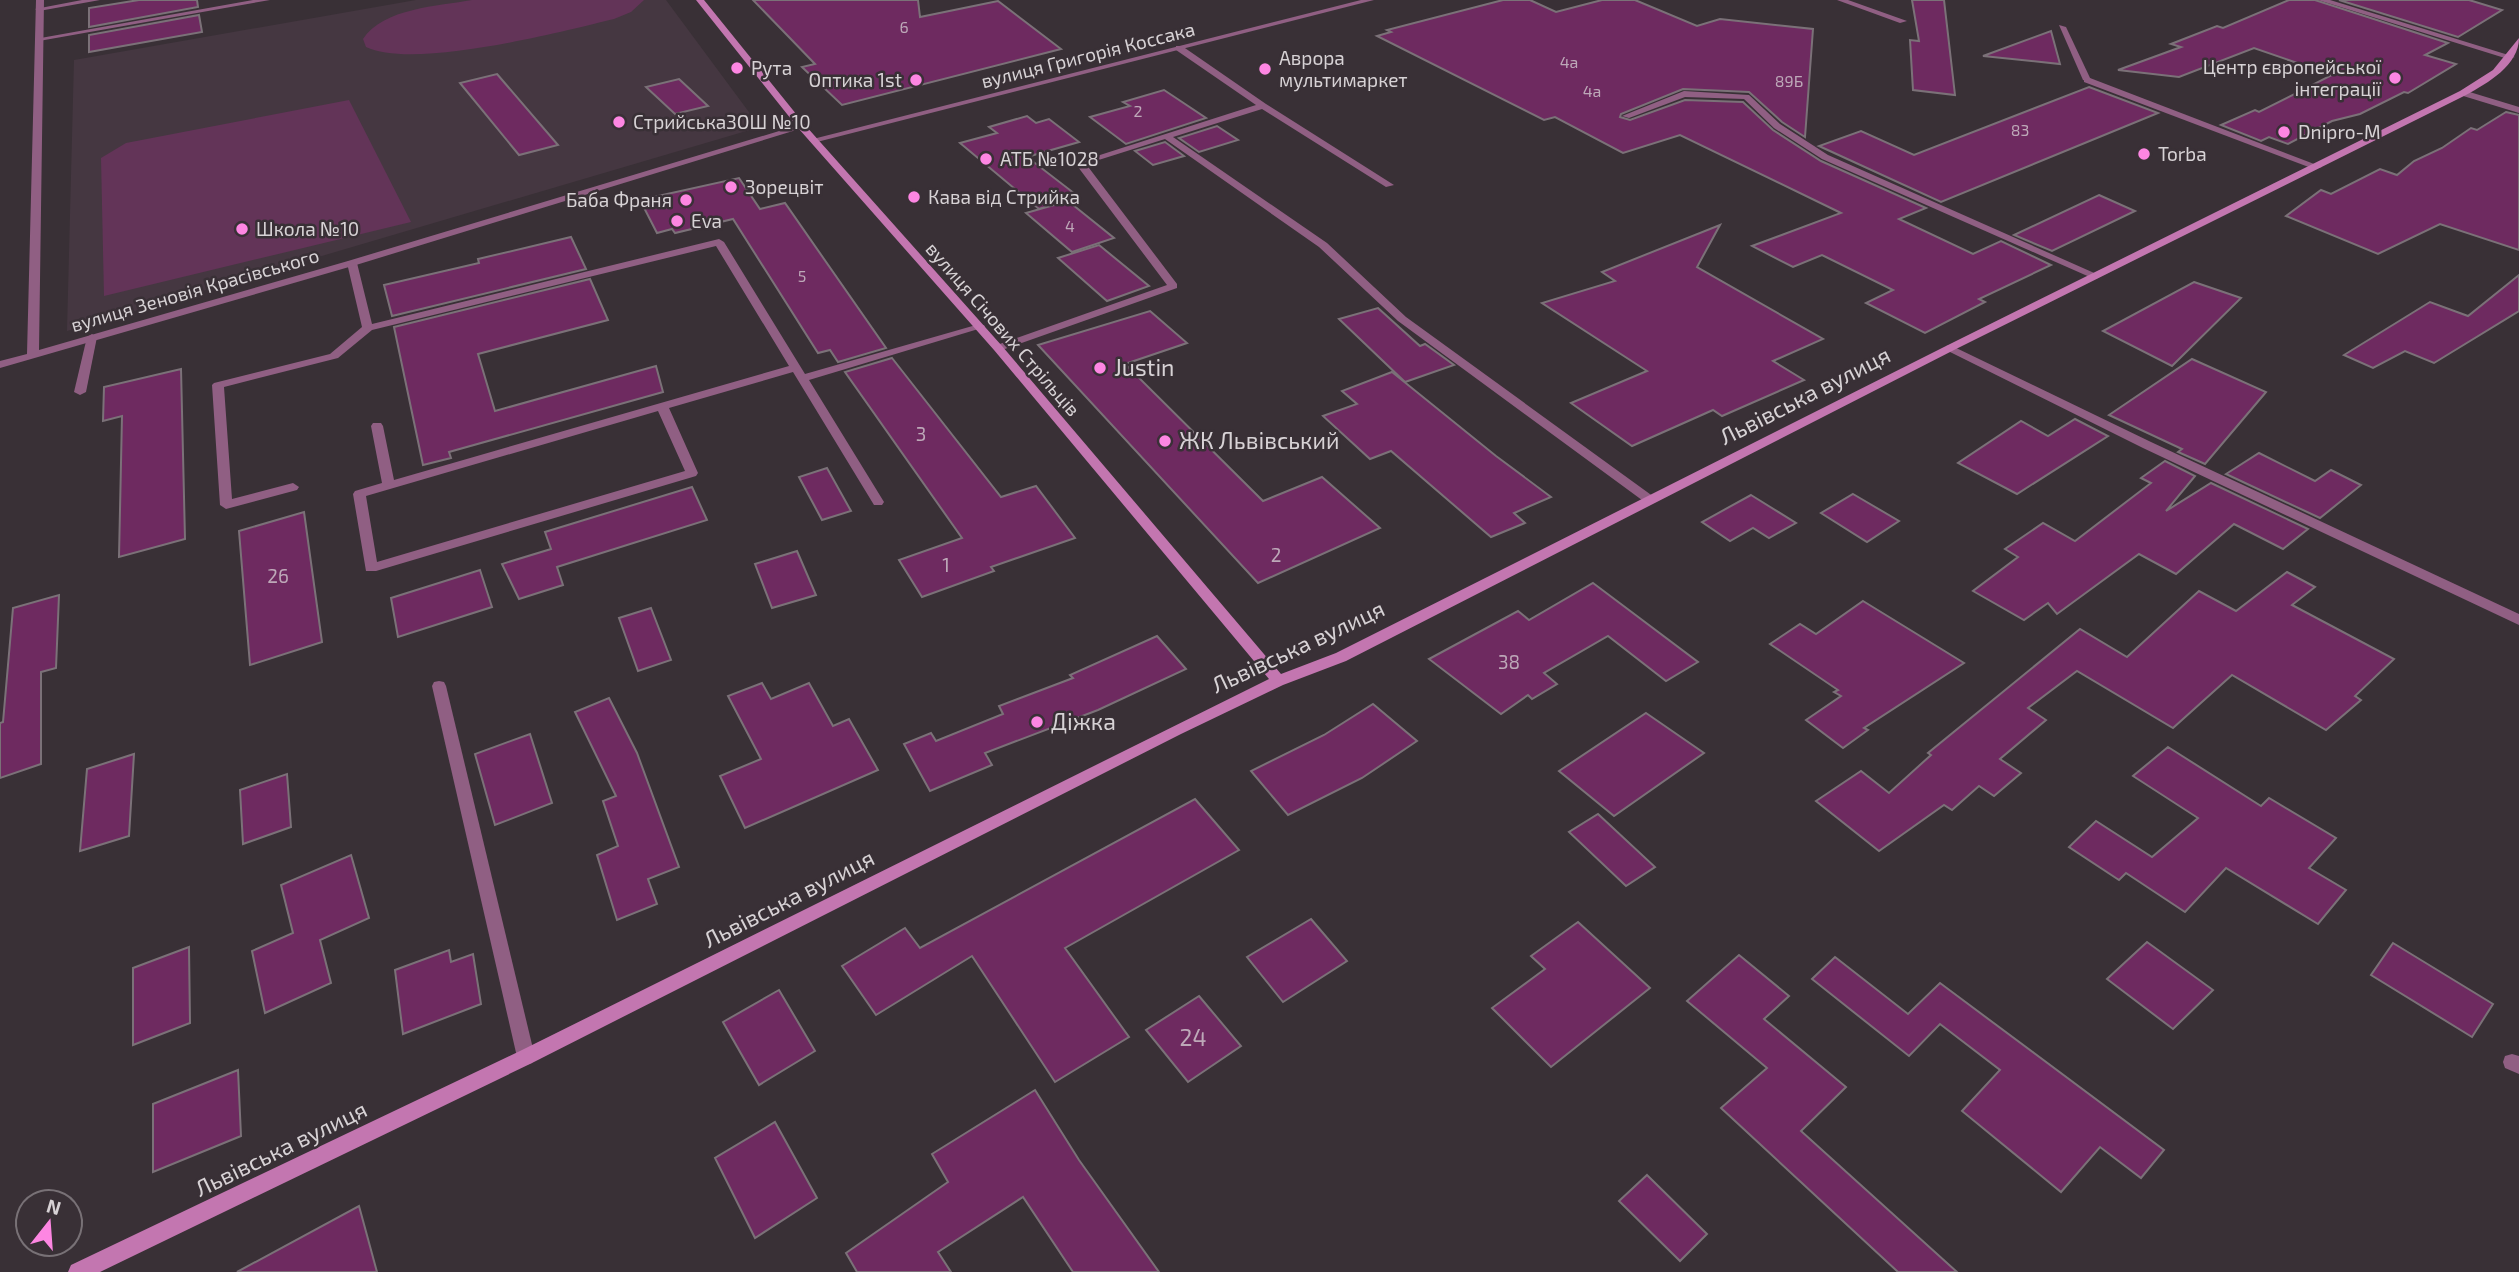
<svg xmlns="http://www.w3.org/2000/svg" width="2519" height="1272" font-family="'Exo 2',sans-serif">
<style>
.built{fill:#453741}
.green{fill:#633458}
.building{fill:#6e2a60;stroke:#7b7178;stroke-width:2}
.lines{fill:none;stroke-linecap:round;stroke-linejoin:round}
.lane{fill:#905f83;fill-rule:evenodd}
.street{fill:#905f83;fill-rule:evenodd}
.secondary{fill:#c376b0;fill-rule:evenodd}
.poi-dot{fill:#fd86e2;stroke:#393036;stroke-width:2.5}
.labels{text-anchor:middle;stroke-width:5;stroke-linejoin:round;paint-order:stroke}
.far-number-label{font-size:16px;fill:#bda8b8}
.far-street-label{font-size:19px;fill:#d7d2d5;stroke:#393036}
.far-poi-label{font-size:19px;fill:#d7d2d5;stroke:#393036;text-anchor:start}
.number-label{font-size:19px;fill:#bda8b8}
.poi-label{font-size:23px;fill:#d7d2d5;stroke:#393036;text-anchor:start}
.street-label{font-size:23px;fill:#d7d2d5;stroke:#393036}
.near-number-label{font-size:23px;fill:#bda8b8}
</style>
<rect width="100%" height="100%" fill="#393036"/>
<polygon class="built" points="416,0 666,0 760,127 67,331 74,60"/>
<g class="green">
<path d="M472 0H644L631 12 614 19C560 32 414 70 366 47L363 39C383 8 439 6 472 0Z"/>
<polygon points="349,100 411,222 104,296 101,158 126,143"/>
</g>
<g class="building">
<polygon points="139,0 197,0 198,7 89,27 89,8"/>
<polygon points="753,0 918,0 920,17 998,1 1061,49 842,105 802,67 815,64"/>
<polygon points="1503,0 1530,0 1556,12 1602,0 1635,0 1697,26 1720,19 1813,29 1805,137 1782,122 1749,92 1683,89 1621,114 1620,117 1630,120 1685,100 1743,102 1773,130 1821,161 1926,208 1899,219 1973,254 2001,241 2051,265 1979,299 1985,302 1925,333 1866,303 1893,290 1822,255 1793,267 1752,246 1841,213 1680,135 1623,153 1555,117 1544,120 1377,36 1391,32 1387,30"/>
<polygon points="1912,0 1944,0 1955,95 1913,90 1910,40 1919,41"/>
<polygon points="2289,0 2315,0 2448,43 2425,55 2456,64 2408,93 2404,92 2360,114 2332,121 2288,144 2269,137 2261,141 2221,125 2255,110 2259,112 2332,75 2254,48 2179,77 2118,70 2181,47 2171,44 2217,26 2223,28"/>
<polygon points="2339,0 2469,0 2502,10 2458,37"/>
<polygon points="199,15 202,32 89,52 89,35"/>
<polygon points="2051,31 2060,64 1983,56"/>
<polygon points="497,74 558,145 519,155 460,83"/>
<polygon points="679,79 708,106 675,114 646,87"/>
<polygon points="2089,87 2158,113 1941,202 1819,146 1861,131 1914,155"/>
<polygon points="1164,90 1206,118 1126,144 1090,117 1130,106 1123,102"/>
<polygon points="2506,112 2519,115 2519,250 2440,224 2378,254 2286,216 2321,190 2331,194 2380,169 2397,175 2414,161 2442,148 2471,128 2477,130"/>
<polygon points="1027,116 1036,123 1049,119 1079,142 1027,157 1079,197 1039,209 960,143 997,133 989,127"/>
<polygon points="1217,126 1238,140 1199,152 1179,138"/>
<polygon points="1165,142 1184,156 1153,165 1135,151"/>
<polygon points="739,178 760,209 785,203 886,348 838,362 830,350 818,353 733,219 675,233 672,229 657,233 640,200"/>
<polygon points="2099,195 2135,211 2052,251 2014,235"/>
<polygon points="1068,201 1114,238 1072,252 1026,213"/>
<polygon points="1720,225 1697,267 1823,339 1773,361 1804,380 1722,416 1713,410 1632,446 1571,403 1647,371 1542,303 1615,281 1602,272"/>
<polygon points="571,237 586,269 392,316 384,285 479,263 478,259"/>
<polygon points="1099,245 1149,286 1107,301 1058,258"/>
<polygon points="2519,275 2519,311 2434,363 2405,351 2373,368 2344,355 2430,302 2468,316"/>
<polygon points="590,279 608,320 478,354 495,411 656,366 663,392 449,452 451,458 423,465 394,327"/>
<polygon points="2194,282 2241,298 2172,366 2103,331"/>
<polygon points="1378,308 1420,346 1425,344 1454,365 1405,382 1339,319"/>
<polygon points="1150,311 1187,343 1125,364 1263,501 1322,477 1380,528 1258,583 1038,345"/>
<polygon points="892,358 1001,497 1036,486 1075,538 991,567 994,571 922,597 899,560 962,538 845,372"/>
<polygon points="2192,359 2266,392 2205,464 2178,452 2182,449 2109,415"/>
<polygon points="181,369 185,539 119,557 122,416 103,421 104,387"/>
<polygon points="1392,372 1496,456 1551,497 1514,513 1525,523 1491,537 1391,451 1370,459 1323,416 1357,404 1342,391"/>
<polygon points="2075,419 2108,436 2017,494 1958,463 2021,421 2048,436"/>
<polygon points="2259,453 2315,481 2331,470 2361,485 2320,518 2226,474"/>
<polygon points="2165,461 2195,476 2166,511 2211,483 2308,529 2283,549 2234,524 2176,574 2139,554 2057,614 2048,603 2024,620 1973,591 2018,557 2005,549 2043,523 2075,541 2151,483 2141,478"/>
<polygon points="827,468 851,511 822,520 799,477"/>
<polygon points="692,487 707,520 557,567 563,585 519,599 502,564 551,549 545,532"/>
<polygon points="1853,494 1899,521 1867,542 1821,513"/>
<polygon points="1751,495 1796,523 1769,538 1753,528 1730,541 1702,522"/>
<polygon points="304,512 322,642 250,665 239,531"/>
<polygon points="797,551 816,595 772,608 755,564"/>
<polygon points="480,570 492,607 398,637 391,598"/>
<polygon points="2287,572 2315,587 2292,605 2394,659 2355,696 2361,700 2326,730 2232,675 2173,728 2077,671 2028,708 2046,720 2000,759 2021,773 1994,796 1979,786 1952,810 1944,805 1879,851 1816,801 1861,771 1889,793 1931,755 1928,753 2080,629 2127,657 2199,591 2236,611"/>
<polygon points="1593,583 1698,662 1666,681 1608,636 1544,673 1557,684 1532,699 1528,695 1501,714 1429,659 1518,611 1529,620"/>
<polygon points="59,595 56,668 41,672 41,764 0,778 0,723 3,722 13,608"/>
<polygon points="1863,601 1964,663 1864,728 1868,730 1843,748 1806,720 1841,696 1834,692 1838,690 1770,644 1800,624 1816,634"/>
<polygon points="651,608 671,660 638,671 619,618"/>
<polygon points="1157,636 1186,669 1098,710 985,753 992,765 930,791 904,744 931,733 936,741 1003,714 999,706 1073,678 1070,675"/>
<polygon points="762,683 771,699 809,683 833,726 849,719 878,770 745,828 720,776 761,759 728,696"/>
<polygon points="609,698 637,753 679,867 648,879 657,904 617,920 597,855 618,846 603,801 616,796 575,712"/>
<polygon points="1373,704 1417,741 1362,778 1288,815 1251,771 1324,735"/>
<polygon points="1646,713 1704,753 1614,816 1559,771"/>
<polygon points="530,734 552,803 495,825 475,754"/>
<polygon points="2168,747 2261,806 2269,798 2336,838 2309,868 2346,890 2318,924 2226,868 2185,912 2126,873 2119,880 2069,847 2096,821 2152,857 2198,818 2133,776"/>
<polygon points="134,754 129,836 80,851 87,769"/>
<polygon points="287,774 291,827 243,844 240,790"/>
<polygon points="1195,799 1239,850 1065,948 1129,1037 1055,1082 972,956 876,1015 842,966 905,928 920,948"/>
<polygon points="1598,814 1655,867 1626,886 1569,832"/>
<polygon points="351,855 369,918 320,940 331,983 265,1013 252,951 293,933 281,885"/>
<polygon points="1311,919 1347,961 1283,1002 1247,957"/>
<polygon points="1578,922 1650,988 1551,1067 1492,1008 1545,969 1531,956"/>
<polygon points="2147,942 2213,990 2173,1029 2107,979"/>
<polygon points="2393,943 2493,1004 2472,1037 2371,975"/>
<polygon points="189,947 190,1023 133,1045 133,968"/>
<polygon points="449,950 451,962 473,954 481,1004 403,1034 395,970"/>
<polygon points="1739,955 1789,996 1764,1019 1846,1087 1801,1131 1957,1272 1898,1272 1721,1108 1767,1068 1687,1001"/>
<polygon points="1835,957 1908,1014 1940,983 2164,1150 2141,1178 2100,1147 2061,1192 1962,1111 2000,1070 1940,1024 1909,1056 1812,979"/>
<polygon points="779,990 815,1051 759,1085 723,1022"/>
<polygon points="1199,996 1241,1046 1188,1082 1146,1030"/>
<polygon points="238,1070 241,1136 153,1172 153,1104"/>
<polygon points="1035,1090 1079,1160 1159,1272 1073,1272 1023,1197 938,1252 951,1272 857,1272 846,1253 948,1182 932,1154"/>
<polygon points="775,1122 817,1198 755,1238 715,1158"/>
<polygon points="1647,1175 1707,1234 1680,1261 1619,1201"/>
<polygon points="359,1206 377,1272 237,1272"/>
</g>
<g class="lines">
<g class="lane">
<polygon points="82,0 100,0 39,11 35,9"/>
<polygon points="253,0 270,0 39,41 35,39"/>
<polygon points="1176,46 1182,46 1266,104 1394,185 1386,187 1262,109 1173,137 1327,243 1406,317 1654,497 1656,500 1654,503 1646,503 1398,321 1319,247 1165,139 1086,164 1177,284 1177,288 1002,350 994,350 994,346 1167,285 1075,163 1256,105 1176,50"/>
<polygon points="2084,78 2090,78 2322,167 2314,169 2084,82"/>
<polygon points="1684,91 1749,95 1780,124 1828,155 2101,276 2096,279 2092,278 1822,159 1774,128 1744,99 1685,97 1629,118 1622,116"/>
<path d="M719 239 724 242 805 374 976 325H984L985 327 809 380 884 502 882 505H874L793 372 669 408 698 473 696 476 376 571H366L353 494 355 491 382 483 371 426 373 423H381L383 426 394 480 789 366 716 246 372 330 338 358 224 387 232 499 293 483 299 487 297 490 226 509 220 505 212 385 214 383 330 354 362 327 347 263 348 261 357 263 372 324ZM658 411 685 471 377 562 366 496Z"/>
<polygon points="92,334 97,337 86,392 80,395 74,392 87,337"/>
<polygon points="1950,345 2151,442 2519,614 2519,625 2143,448 1946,350 1946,346"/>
<polygon points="439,681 444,682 446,686 535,1057 532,1063 526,1065 520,1063 517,1057 432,686 434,682"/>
<polygon points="2512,1054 2519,1056 2519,1074 2505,1068 2503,1062 2505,1056"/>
</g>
<g class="street">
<polygon points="36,0 44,0 39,350 348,261 799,125 806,127 356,265 0,368 0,361 27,354"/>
<polygon points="1361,0 1374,0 813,143 809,140"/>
<polygon points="1837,0 1848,0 1907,21 1900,23"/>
<polygon points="2318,0 2330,0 2515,57 2508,59"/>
<polygon points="2059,25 2066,27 2091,80 2090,82 2083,80"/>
<polygon points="2463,90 2519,107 2519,113 2460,95 2459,93"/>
</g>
<path class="secondary" d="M696 0H704L805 125 1002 346 1281 674 1336 653 1946 346 2460 91 2493 70 2519 38C2519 65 2488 83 2466 95L1954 350 1346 661 1283 685 1181 734 532 1063 100 1272H68L71 1265 520 1051 1269 679 994 350 799 129Z"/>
</g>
<g class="poi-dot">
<circle cx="737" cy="68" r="7"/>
<circle cx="1265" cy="69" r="7"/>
<circle cx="2395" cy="78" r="7"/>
<circle cx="916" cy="80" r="7"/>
<circle cx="619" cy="122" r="7"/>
<circle cx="2284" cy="132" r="7"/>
<circle cx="2144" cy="154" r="7"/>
<circle cx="986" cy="159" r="7"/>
<circle cx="731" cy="187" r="7"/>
<circle cx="914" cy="197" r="7"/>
<circle cx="686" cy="200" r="7"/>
<circle cx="677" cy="221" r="7"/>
<circle cx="242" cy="229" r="7"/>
<circle cx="1100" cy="368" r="7"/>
<circle cx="1165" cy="441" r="7"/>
<circle cx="1037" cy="722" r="7"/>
</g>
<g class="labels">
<g class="far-number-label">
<text x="904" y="33">6</text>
<text x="1569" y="68">4а</text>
<text x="1789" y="87">89Б</text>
<text x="1592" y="97">4а</text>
<text x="1138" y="117">2</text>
<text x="2020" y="136">83</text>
<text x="1070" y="232">4</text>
<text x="802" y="282">5</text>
</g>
<g class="far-street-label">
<text transform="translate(1088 55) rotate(-14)" y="7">вулиця Григорія Коссака</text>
<text transform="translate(195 290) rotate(-16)" y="7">вулиця Зеновія Красівського</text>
<text transform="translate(1003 329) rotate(49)" y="7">вулиця Січових Стрільців</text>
</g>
<g class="far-poi-label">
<text x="1279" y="65">Аврора<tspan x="1279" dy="22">мультимаркет</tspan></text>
<text x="2381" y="74" text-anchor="end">Центр європейської<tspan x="2381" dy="22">інтеграції</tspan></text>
<text x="751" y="75">Рута</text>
<text x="902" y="87" text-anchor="end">Оптика 1st</text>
<text x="633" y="129">СтрийськаЗОШ №10</text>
<text x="2298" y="139">Dnipro-M</text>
<text x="2158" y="161">Torba</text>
<text x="1000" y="166">АТБ №1028</text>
<text x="745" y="194">Зорецвіт</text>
<text x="928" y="204">Кава від Стрийка</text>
<text x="672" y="207" text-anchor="end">Баба Франя</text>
<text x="691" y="228">Eva</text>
<text x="256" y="236">Школа №10</text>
</g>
<g class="number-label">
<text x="921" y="441">3</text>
<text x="1276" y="562">2</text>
<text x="946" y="572">1</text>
<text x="278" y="583">26</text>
<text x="1509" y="669">38</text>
</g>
<g class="poi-label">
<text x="1114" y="376">Justin</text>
<text x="1179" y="449">ЖК Львівський</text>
<text x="1051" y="730">Діжка</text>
</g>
<g class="street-label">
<text transform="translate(1805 396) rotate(-27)" y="8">Львівська вулиця</text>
<text transform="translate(1298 647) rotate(-25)" y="8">Львівська вулиця</text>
<text transform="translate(789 899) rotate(-27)" y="8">Львівська вулиця</text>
<text transform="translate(281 1149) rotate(-26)" y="8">Львівська вулиця</text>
</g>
<g class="near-number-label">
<text x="1193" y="1046">24</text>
</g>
</g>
<g transform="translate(49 1223) rotate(17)"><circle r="33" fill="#393036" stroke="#787176" stroke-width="2"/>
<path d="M0-5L12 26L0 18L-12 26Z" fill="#fd86e2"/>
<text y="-10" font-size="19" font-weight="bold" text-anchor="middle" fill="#d7d2d5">N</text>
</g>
</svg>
